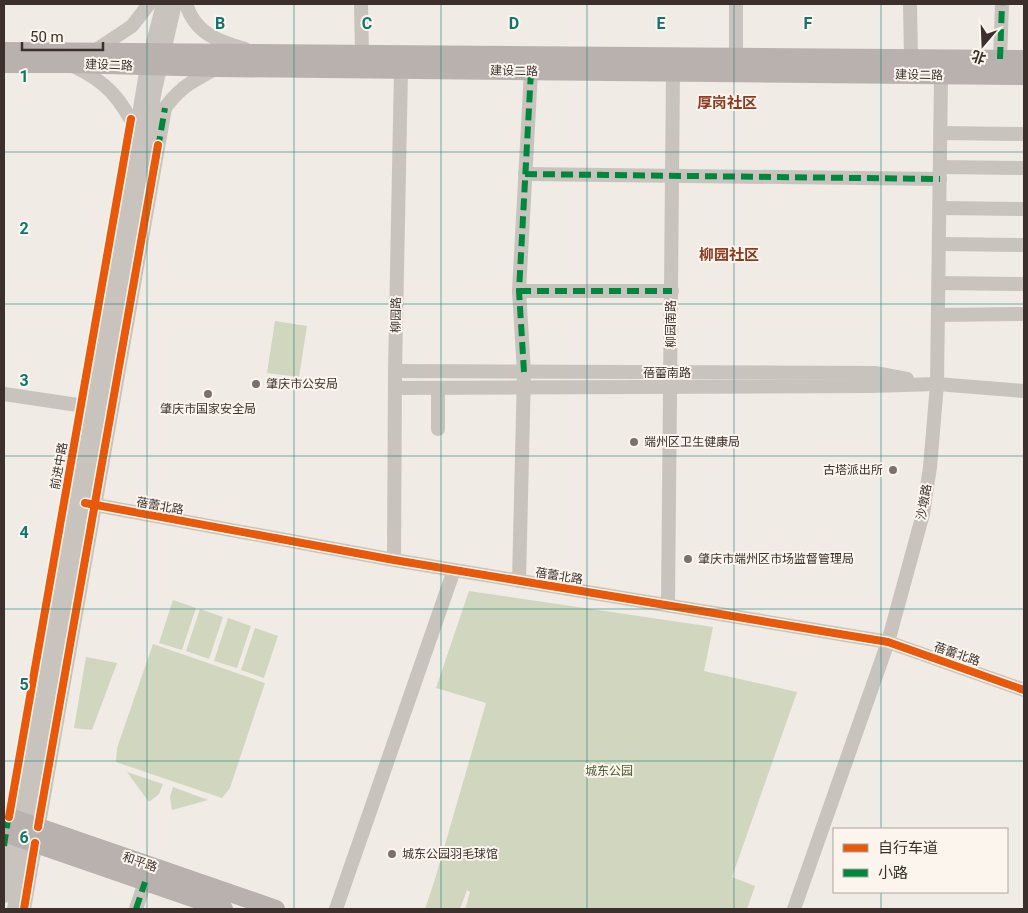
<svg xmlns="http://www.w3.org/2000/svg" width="1028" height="913" font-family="Roboto,'Noto Sans SC',sans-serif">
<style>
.green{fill:#d1d6bf}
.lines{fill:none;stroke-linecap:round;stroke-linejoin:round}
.minor{stroke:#c9c3be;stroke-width:14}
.major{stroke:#b8b1ad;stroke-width:18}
.quiet{stroke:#00873e;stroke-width:6;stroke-dasharray:12 6;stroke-linecap:butt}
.cycleway-casing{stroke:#fbf5ee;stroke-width:11}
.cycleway{stroke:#e8590c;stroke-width:8}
.grid{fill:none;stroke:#0f766e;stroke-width:1;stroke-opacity:0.55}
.poi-dot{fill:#7a716c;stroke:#fbf5ee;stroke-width:2}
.labels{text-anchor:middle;stroke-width:4;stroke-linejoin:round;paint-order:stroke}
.street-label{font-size:12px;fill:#3b302b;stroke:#fbf5ee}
.poi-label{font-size:12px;fill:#3b302b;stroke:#fbf5ee;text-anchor:start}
.park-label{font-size:12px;fill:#4a5a2e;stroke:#fbf5ee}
.quarter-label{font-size:15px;font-weight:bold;fill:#8c3b22;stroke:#fbf5ee}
.grid-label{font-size:16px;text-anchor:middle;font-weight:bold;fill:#0f766e;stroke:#fbf5ee;stroke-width:4;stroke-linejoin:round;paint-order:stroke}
</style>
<rect width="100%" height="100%" fill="#f0ebe5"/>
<g class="green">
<polygon points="275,321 307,326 299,377 267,373"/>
<polygon points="469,591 713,627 704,671 797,692 732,877 755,886 747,909 465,909 470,892 467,890 460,909 425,909 435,879 486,703 436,688"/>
<polygon points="173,600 196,608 182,650 159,643"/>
<polygon points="200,609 223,617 209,659 186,651"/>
<polygon points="228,618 251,626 237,668 214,661"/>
<polygon points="255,628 278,636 264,678 241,670"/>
<polygon points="153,644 265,683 230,788 222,798 116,762 117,748"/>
<polygon points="86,657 117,663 92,730 74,728"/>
<polygon points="127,772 163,784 159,794 149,802"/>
<polygon points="173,787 208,800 172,810 170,797"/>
</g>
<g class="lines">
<g class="minor">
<path d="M186 4C195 33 217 41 245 49"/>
<polyline points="361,4 362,54"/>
<polyline points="910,4 911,58"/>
<polyline points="93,52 132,26 149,4"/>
<polyline points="736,57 736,4"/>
<polyline points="1000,59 1002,4"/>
<path d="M73 66C107 82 120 98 137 131"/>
<path d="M160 115C178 88 189 83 217 68"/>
<polyline points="941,133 1024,134"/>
<polyline points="940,167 1024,168"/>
<polyline points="525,174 940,179"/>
<polyline points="940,208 1024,209"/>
<polyline points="940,244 1024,245"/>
<polyline points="939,283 1024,284"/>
<polyline points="519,291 672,291"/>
<polyline points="939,315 1024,314"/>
<polyline points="395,371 875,373 907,379"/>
<polyline points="395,388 870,386 937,384 1024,391"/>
<polyline points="4,394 98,408"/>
<polyline points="438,429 438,388"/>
<polyline points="85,503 394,560 888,642 1024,690"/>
<polyline points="394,560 395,371 401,70"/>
<polyline points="519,581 524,372 519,291 531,71"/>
<polyline points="668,605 673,73"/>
<polyline points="4,896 108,303 147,66 163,4"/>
<polyline points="14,909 155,90 175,4"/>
<polyline points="24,909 165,108"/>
<polyline points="136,909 145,882"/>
<polyline points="336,909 454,570"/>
<polyline points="794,909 888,642 923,514 930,467 937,384 941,76"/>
</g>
<g class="major">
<polyline points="4,51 1024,59"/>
<polyline points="4,64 69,64 217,68 1024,76"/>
<polyline points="4,815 276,909"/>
<polyline points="4,833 224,909"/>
</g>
<g class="quiet">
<polyline points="1000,59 1002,4"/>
<polyline points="158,148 165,108"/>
<polyline points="525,174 940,179"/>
<polyline points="519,291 672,291"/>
<polyline points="524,372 519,291 531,71"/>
<polyline points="4,846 9,813"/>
<polyline points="136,909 145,882"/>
</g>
<g class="cycleway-casing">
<g id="cycleway">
<polyline points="85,503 394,560 888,642 1024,690"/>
<polyline points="9,817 131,119"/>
<polyline points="38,827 158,145"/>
<polyline points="24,909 35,843"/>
</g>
</g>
<use href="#cycleway" class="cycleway"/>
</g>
<path class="grid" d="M147 4V909M294 4V909M441 4V909M587 4V909M734 4V909M881 4V829M4 152H1024M4 304H1024M4 456H1024M4 609H1024M4 761H1024M881 892V909"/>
<g class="poi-dot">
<circle cx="256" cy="384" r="5"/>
<circle cx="208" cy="394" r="5"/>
<circle cx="634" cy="442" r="5"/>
<circle cx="893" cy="470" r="5"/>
<circle cx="688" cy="559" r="5"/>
<circle cx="392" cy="854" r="5"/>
</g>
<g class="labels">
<g class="street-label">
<text transform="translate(109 65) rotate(2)" y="4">建设二路</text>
<text transform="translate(514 71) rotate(1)" y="4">建设二路</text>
<text transform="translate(919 75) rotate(1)" y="4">建设二路</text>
<text transform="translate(396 315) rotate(-89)" y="4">柳园路</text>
<text transform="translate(671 324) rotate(-90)" y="4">柳园南路</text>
<text x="667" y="377">蓓蕾南路</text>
<text transform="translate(59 466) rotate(-80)" y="4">前进中路</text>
<text transform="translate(924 502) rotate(-80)" y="4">沙墩路</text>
<text transform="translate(160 506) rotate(10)" y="4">蓓蕾北路</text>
<text transform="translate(559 576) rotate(9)" y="4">蓓蕾北路</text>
<text transform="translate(957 654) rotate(19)" y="4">蓓蕾北路</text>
<text transform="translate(140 862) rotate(19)" y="4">和平路</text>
</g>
<g class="poi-label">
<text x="266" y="388">肇庆市公安局</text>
<text x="208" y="413" text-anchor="middle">肇庆市国家安全局</text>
<text x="644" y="446">端州区卫生健康局</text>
<text x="883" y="474" text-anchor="end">古塔派出所</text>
<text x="698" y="563">肇庆市端州区市场监督管理局</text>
<text x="402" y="858">城东公园羽毛球馆</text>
</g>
<g class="park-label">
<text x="609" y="775">城东公园</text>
</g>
<g class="quarter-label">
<text x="727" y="108">厚岗社区</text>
<text x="729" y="260">柳园社区</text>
</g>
</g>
<g class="grid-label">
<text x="220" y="29">B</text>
<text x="367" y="29">C</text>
<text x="514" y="29">D</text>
<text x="661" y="29">E</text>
<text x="808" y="29">F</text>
<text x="24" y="82">1</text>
<text x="24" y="234">2</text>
<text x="24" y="386">3</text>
<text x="24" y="538">4</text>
<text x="24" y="690">5</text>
<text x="24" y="843">6</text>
</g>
<rect width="1028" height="913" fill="none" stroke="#3b302b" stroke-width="10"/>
<rect x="833" y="828" width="175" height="65" fill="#fbf5ee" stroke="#aea6a0"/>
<rect x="843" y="844" width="25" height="8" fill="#e8590c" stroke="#aea6a0"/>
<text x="878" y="853" font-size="15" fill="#3b302b">自行车道</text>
<rect x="843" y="869" width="25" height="8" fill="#00873e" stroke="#aea6a0"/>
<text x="878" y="878" font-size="15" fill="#3b302b">小路</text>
<g transform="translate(983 45) rotate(199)" stroke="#fbf5ee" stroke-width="4" paint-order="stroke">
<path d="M0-4L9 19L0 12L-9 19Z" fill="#3b302b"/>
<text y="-8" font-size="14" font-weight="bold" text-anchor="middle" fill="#3b302b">北</text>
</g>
<path d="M22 42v8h81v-8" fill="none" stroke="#3b302b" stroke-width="2.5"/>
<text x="30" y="42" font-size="15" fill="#3b302b" stroke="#fbf5ee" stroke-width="4" paint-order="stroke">50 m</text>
</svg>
